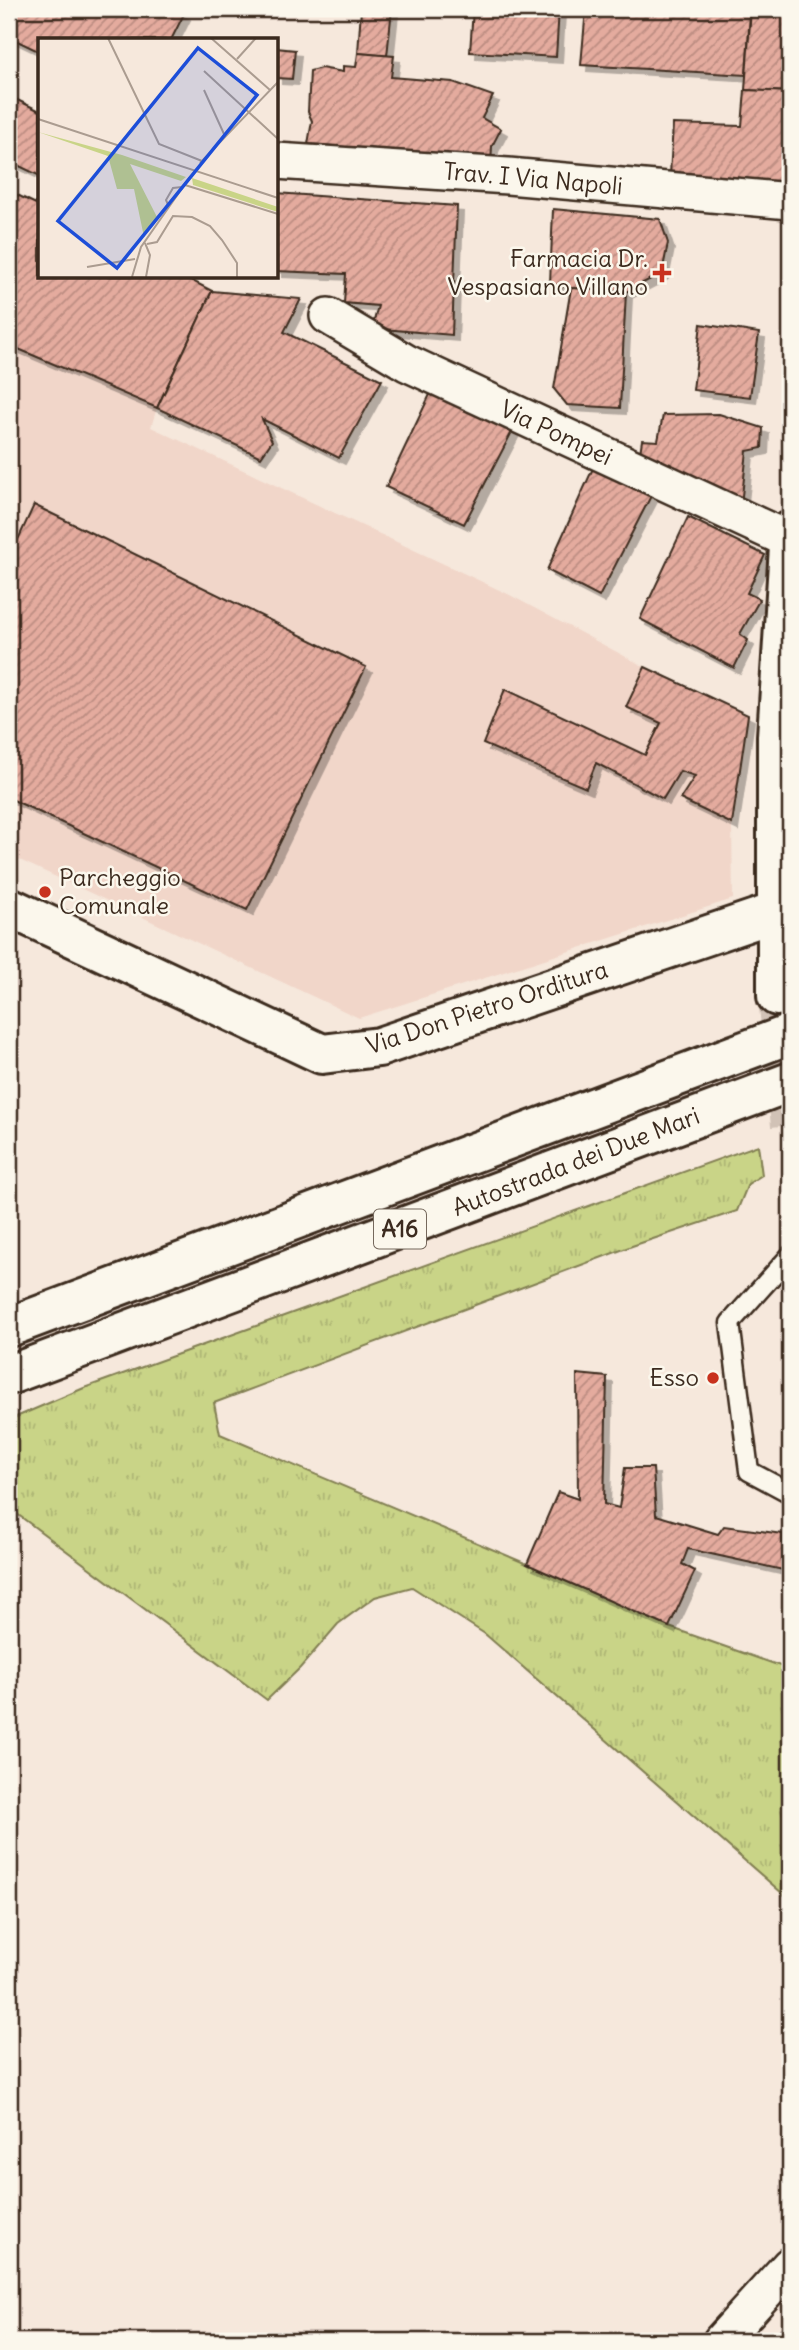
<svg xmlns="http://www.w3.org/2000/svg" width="799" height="2350" font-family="Delius,sans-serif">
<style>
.built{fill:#f1d6c9}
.grass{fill:url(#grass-tufts);stroke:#827f52;stroke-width:2}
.building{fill:url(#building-hatch);stroke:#3b2a1e;stroke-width:2;filter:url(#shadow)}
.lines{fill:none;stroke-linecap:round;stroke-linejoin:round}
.secondary-tunnel{stroke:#d1c2b6;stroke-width:38;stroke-dasharray:38 19;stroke-linecap:butt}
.service-casing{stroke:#3b2a1e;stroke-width:23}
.minor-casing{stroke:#3b2a1e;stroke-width:40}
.secondary-casing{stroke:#3b2a1e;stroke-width:44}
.motorway-casing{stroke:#3b2a1e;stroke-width:44}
.service{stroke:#fbf7ec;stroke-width:18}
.minor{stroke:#fbf7ec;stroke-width:35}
.secondary{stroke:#fbf7ec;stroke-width:38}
.motorway{stroke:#fbf7ec;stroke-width:38}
.poi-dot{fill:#c8321e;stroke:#fbf7ec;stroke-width:2.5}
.labels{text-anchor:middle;stroke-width:5;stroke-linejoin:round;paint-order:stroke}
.shield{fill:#fbf7ec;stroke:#75685c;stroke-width:2}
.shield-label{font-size:23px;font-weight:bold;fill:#3b2a1e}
.street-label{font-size:24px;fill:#3b2a1e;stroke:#fbf7ec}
.poi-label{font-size:24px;fill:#3b2a1e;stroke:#fbf7ec;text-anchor:end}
.inset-road{fill:none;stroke:#ab9c90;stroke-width:2}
.view{fill:#1d4ed8;fill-opacity:0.15;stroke:#1d4ed8;stroke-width:3.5}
.inset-edge{fill:none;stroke:#3b2a1e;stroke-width:3.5}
</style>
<defs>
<pattern id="grass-tufts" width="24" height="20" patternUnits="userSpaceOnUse" patternTransform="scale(1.75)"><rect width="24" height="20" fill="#c9d487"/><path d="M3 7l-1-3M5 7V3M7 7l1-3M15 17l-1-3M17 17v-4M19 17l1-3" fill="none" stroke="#aeb674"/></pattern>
<pattern id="building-hatch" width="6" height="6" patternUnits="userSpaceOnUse" patternTransform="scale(1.75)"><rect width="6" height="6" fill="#e4ab9e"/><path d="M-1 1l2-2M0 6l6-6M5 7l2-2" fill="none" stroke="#ba8b80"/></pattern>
<filter id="shadow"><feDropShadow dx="6" dy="6" stdDeviation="0" flood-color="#0004"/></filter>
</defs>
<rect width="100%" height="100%" fill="#f6e8dc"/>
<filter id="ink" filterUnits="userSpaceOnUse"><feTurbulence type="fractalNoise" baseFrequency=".0143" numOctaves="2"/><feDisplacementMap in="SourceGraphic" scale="14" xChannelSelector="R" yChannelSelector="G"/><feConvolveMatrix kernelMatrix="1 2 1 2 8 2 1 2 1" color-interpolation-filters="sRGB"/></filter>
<g filter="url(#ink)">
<polygon class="built" points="9,191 40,206 40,276 212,291 157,408 151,427 508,594 645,667 748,715 732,824 733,899 359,1018 9,855"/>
<polygon class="grass" points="758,1145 762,1175 748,1184 737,1211 632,1246 214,1403 220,1434 527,1564 669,1627 786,1668 790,1712 790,1900 485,1634 412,1587 375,1597 338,1624 300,1668 267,1700 9,1508 9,1420 84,1388"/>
<g class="building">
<polygon points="9,9 174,9 184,14 171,40 40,40 40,52 9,37"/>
<polygon points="361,9 392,9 387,56 358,53"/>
<polygon points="473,9 559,9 556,57 470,52"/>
<polygon points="586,9 665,9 750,13 746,75 581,65"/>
<polygon points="751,9 790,9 790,92 745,90"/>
<polygon points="276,48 295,50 292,79 276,78"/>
<polygon points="358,53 394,56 391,77 453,82 493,96 482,118 501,129 492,146 491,165 395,160 395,151 308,144 312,121 308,112 310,71 321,68 343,72 343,66 356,67"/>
<polygon points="745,90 790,92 790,184 670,175 673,124 742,126"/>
<polygon points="9,96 40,111 40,176 9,161"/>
<polygon points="9,191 40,206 40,276 183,276 212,291 157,408 9,345"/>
<polygon points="276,193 457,206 452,335 372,328 378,306 344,303 346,274 276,271"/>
<polygon points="553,209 660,219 668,243 662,273 626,292 571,288 550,284"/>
<polygon points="571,288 626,292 620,408 567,405 554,389"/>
<polygon points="212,291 301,299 284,332 382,380 339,458 262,419 272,441 261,457 157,408"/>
<polygon points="701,324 759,333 750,397 693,390"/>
<polygon points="433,388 514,428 464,524 386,487"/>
<polygon points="719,414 763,428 762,448 747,451 741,505 639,460 642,440 658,441 663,415"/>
<polygon points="594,466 652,494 599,597 547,570"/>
<polygon points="34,505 366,667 247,910 9,798 9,559"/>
<polygon points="688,517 765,555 747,593 760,599 740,634 748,640 734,668 640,619"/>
<polygon points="645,667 748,715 732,824 680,799 695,776 680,771 663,799 596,763 586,788 483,744 505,689 645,755 661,723 626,707"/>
<polygon points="577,1374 607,1377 604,1504 619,1508 625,1468 653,1468 656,1515 718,1534 724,1526 783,1534 783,1570 688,1549 682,1564 695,1571 669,1627 527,1564 558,1492 578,1499"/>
<polygon points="788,2321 790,2323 790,2341 770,2341"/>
</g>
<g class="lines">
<polyline class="secondary-tunnel" points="777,996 790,1125"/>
<g class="service-casing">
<polyline id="service" points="790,1256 730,1323 749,1471 790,1493"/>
</g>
<g class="minor-casing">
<g id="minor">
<polyline points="276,161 508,176 790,201"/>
<polyline points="328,316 407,363 789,540"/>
<polyline points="721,2341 790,2265"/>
</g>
</g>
<g class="secondary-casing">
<g id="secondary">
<polyline points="9,907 322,1054 379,1047 779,911"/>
<polyline points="777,996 777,736 790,531"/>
</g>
</g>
<g class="motorway-casing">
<g id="motorway">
<polyline points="9,1327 790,1034"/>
<polyline points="9,1375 790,1082"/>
</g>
</g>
<use href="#service" class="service"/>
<use href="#minor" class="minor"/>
<use href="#secondary" class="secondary"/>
<use href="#motorway" class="motorway"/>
</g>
</g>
<g class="poi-dot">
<path d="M658.5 262.5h7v7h7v7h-7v7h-7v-7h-7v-7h7z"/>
<circle cx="45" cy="892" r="7"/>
<circle cx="713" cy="1378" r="7"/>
</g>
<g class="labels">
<rect class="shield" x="374" y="1209.5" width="52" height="39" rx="5"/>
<g class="shield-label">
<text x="400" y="1237">A16</text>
</g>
<g class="street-label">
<text transform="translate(533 179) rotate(5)" y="8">Trav. I Via Napoli</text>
<text transform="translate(556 433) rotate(25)" y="8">Via Pompei</text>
<text transform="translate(487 1008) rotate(-18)" y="8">Via Don Pietro Orditura</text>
<text transform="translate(576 1162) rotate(-21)" y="8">Autostrada dei Due Mari</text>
</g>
<g class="poi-label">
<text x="648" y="267">Farmacia Dr.<tspan x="648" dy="28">Vespasiano Villano</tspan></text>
<text x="59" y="886" text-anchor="start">Parcheggio<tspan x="59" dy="28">Comunale</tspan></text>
<text x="699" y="1386">Esso</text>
</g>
</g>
<g transform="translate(38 38)">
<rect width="240" height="240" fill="#f6e8dc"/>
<path d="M0 94 84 117 148 139 143 143 92 126 119 179 106 199 96 151H79L70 118ZM154 140 240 169V174L155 147Z" fill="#c9d487"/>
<path class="inset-road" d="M70 0 121 106 164 123M173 0 232 52M199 21 218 0M166 33 240 101M166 52 186 96M0 81 240 160M162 125 240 44M147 147 240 176M131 169 128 162 135 150 144 149M107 205 112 217 108 239M109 206 119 204 135 178 154 179 172 188 184 202 199 225V239M49 229 97 221M94 239 103 209 152 139"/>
<path class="view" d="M160 10 219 57 79 230 20 183Z"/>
<rect width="240" height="240" class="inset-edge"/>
</g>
<rect width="799" height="2350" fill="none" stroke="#fbf7ec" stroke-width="35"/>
<rect x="18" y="18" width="764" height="2315" fill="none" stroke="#3b2a1e" stroke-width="2.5" filter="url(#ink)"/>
</svg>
